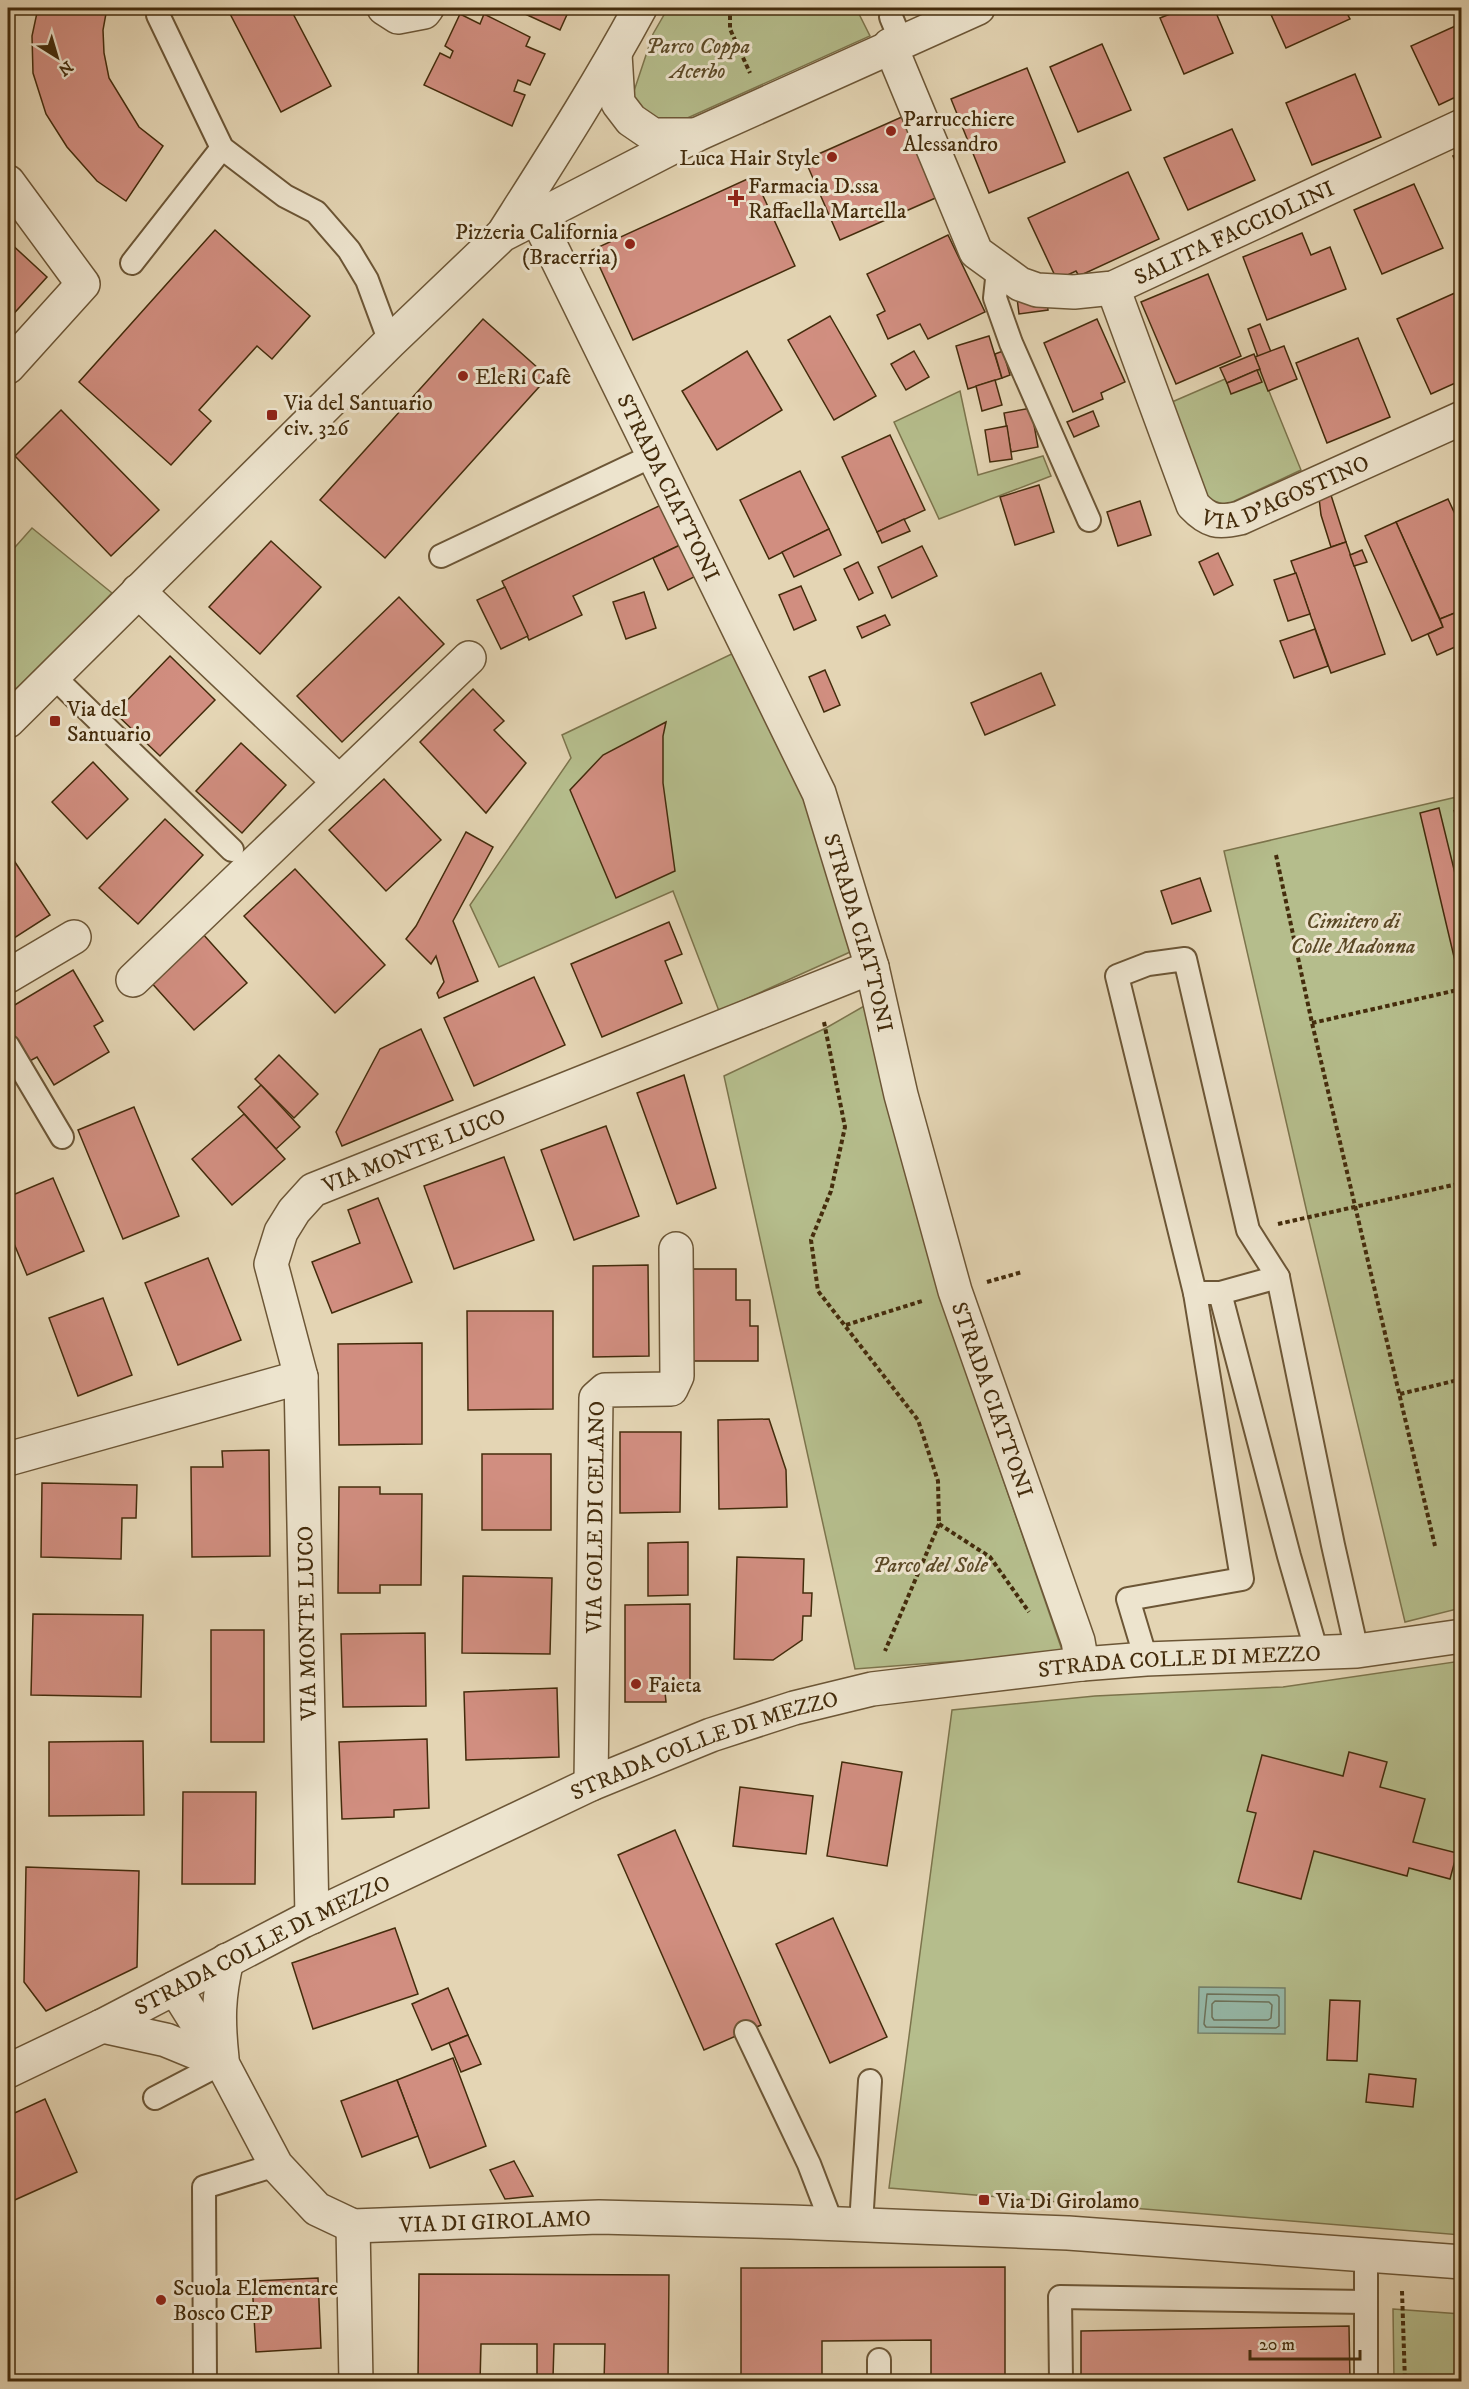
<svg xmlns="http://www.w3.org/2000/svg" width="1469" height="2389" font-family="'IM FELL DW Pica',serif">
<style>
.green{fill:#b5bd8c;stroke:#7c744c;stroke-width:1.5}
.water{fill:#96b9a9;stroke:#75816a;stroke-width:1.5}
.lines{fill:none;stroke-linecap:round;stroke-linejoin:round}
.shore{stroke:#6d725a;stroke-width:1.5}
.building{fill:#d18e80;stroke:#442c0c;stroke-width:1.5}
.service-casing{stroke:#6c5636;stroke-width:26}
.minor-casing{stroke:#6c5636;stroke-width:36}
.tertiary-casing{stroke:#6c5636;stroke-width:36}
.path{stroke:#442c0c;stroke-width:4;stroke-dasharray:4.5 3;stroke-linecap:butt}
.service{stroke:#ede4ce;stroke-width:22}
.minor{stroke:#ede4ce;stroke-width:33}
.tertiary{stroke:#ede4ce;stroke-width:33}
.poi-dot{fill:#8f2418;stroke:#ede4ce;stroke-width:2}
.labels{text-anchor:middle;stroke-width:6;stroke-linejoin:round;paint-order:stroke}
.park-label{font-size:22px;font-style:italic;fill:#5b4926;stroke:#ede4ce}
.poi-label{font-size:22px;fill:#442c0c;stroke:#ede4ce;text-anchor:start}
.street-label{font-size:22px;fill:#442c0c;stroke:#ede4ce}
</style>
<rect width="100%" height="100%" fill="#e4d5b4"/>
<filter id="stains"><feTurbulence type="fractalNoise" baseFrequency=".00333" numOctaves="4"/><feColorMatrix values="0 0 0 0 .2 0 0 0 0 .09 0 0 0 0 .02 0 0 0 .5 -.17"/></filter>
<radialGradient id="worn" r=".72"><stop offset=".6" stop-color="#630" stop-opacity="0"/><stop offset="1" stop-color="#630" stop-opacity=".3"/></radialGradient>
<g class="green">
<polygon points="668,8 856,8 870,36 683,120 654,122 632,97 653,34"/>
<polygon points="1260,369 1301,470 1226,505 1208,499 1172,402 1225,379 1227,383"/>
<polygon points="960,391 978,475 1043,456 1051,476 939,519 894,422"/>
<polygon points="32,528 112,593 8,701 8,555"/>
<polygon points="740,650 818,824 859,948 719,1011 673,891 499,967 470,905 571,758 562,735"/>
<polygon points="1461,796 1461,1608 1405,1622 1308,1217 1224,851"/>
<polygon points="866,1005 940,1296 1063,1653 855,1669 724,1076 826,1028"/>
<polygon points="1461,1661 1461,2235 889,2188 952,1710 1095,1696 1283,1687"/>
<polygon points="1393,2309 1461,2314 1461,2381 1394,2381"/>
</g>
<polygon class="water" points="1199,1987 1285,1988 1285,2034 1198,2033"/>
<g class="lines">
<g class="shore">
<polygon points="1207,1994 1277,1995 1279,1997 1279,2026 1276,2028 1206,2027 1204,2024"/>
<polygon points="1215,2001 1269,2002 1272,2005 1271,2018 1268,2020 1214,2020 1212,2017 1212,2004"/>
</g>
</g>
<g class="building">
<polygon points="38,8 107,8 103,30 104,53 109,78 139,127 163,146 126,201 97,181 67,147 46,114 33,73 32,36"/>
<polygon points="227,8 290,8 331,86 281,112"/>
<polygon points="512,8 570,8 560,30"/>
<polygon points="1185,8 1214,8 1233,53 1184,74 1160,18"/>
<polygon points="1268,8 1344,8 1350,19 1286,48"/>
<polygon points="460,14 480,24 484,14 530,37 526,46 545,54 530,85 518,80 514,91 525,95 512,126 424,85 440,53 450,58 453,51 445,46"/>
<polygon points="1462,23 1462,94 1439,105 1411,46"/>
<polygon points="1102,44 1131,110 1078,132 1050,67"/>
<polygon points="1027,68 1065,162 989,193 951,99"/>
<polygon points="1355,74 1381,137 1312,165 1286,103"/>
<polygon points="904,116 940,196 840,240 805,160"/>
<polygon points="1232,129 1255,180 1188,210 1164,158"/>
<polygon points="1462,153 1462,178 1453,156"/>
<polygon points="1128,172 1159,239 1079,276 1076,271 1057,280 1028,218"/>
<polygon points="754,176 795,266 633,340 592,250"/>
<polygon points="1414,184 1443,248 1382,274 1354,210"/>
<polygon points="215,230 310,316 272,359 257,346 199,410 211,421 171,465 79,382"/>
<polygon points="1302,233 1311,255 1330,247 1346,289 1267,320 1243,257"/>
<polygon points="948,235 985,312 928,339 920,324 888,339 877,315 885,311 867,274"/>
<polygon points="8,241 47,277 8,320"/>
<polygon points="1208,274 1241,356 1176,384 1141,302"/>
<polygon points="1457,292 1462,301 1462,380 1431,394 1397,319"/>
<polygon points="1046,294 1048,310 1019,314 1017,298"/>
<polygon points="830,316 876,396 834,420 788,340"/>
<polygon points="483,319 548,377 385,558 320,500"/>
<polygon points="1097,319 1125,382 1101,393 1103,399 1073,412 1044,343"/>
<polygon points="1260,324 1271,352 1258,357 1248,329"/>
<polygon points="989,336 1002,378 968,389 956,346"/>
<polygon points="1358,338 1390,417 1327,443 1296,363"/>
<polygon points="1284,346 1297,379 1268,391 1255,357"/>
<polygon points="747,351 782,410 717,450 682,391"/>
<polygon points="914,351 929,377 906,390 891,364"/>
<polygon points="1003,351 1010,375 1002,378 995,354"/>
<polygon points="1254,354 1260,369 1227,383 1220,368"/>
<polygon points="1257,370 1262,382 1231,394 1227,383"/>
<polygon points="995,380 1002,405 982,411 976,386"/>
<polygon points="1031,408 1038,447 1011,452 1004,413"/>
<polygon points="61,410 159,510 111,556 15,456"/>
<polygon points="1093,411 1099,426 1074,437 1067,422"/>
<polygon points="1007,426 1012,459 990,462 985,430"/>
<polygon points="890,435 925,510 877,532 842,457"/>
<polygon points="800,471 829,529 769,559 740,500"/>
<polygon points="1039,485 1054,532 1015,545 1000,497"/>
<polygon points="1330,492 1346,542 1331,547 1321,515 1319,498"/>
<polygon points="1448,499 1462,529 1462,610 1440,619 1396,522"/>
<polygon points="1140,501 1151,535 1118,546 1107,512"/>
<polygon points="661,505 680,545 573,596 582,615 529,640 502,581"/>
<polygon points="904,519 910,531 882,543 877,532"/>
<polygon points="1396,522 1443,627 1412,641 1365,536"/>
<polygon points="829,529 841,555 794,577 782,552"/>
<polygon points="271,541 321,587 260,654 209,607"/>
<polygon points="1346,542 1385,654 1331,673 1291,561"/>
<polygon points="680,545 696,576 668,590 653,558"/>
<polygon points="922,546 937,576 892,598 878,567"/>
<polygon points="1362,550 1367,562 1354,566 1350,555"/>
<polygon points="1218,553 1233,585 1214,595 1199,562"/>
<polygon points="858,562 873,593 859,600 844,569"/>
<polygon points="1296,573 1310,614 1288,621 1274,580"/>
<polygon points="801,586 816,620 794,630 779,595"/>
<polygon points="505,587 528,636 501,649 477,600"/>
<polygon points="644,592 656,628 626,639 613,602"/>
<polygon points="399,597 444,644 342,742 297,696"/>
<polygon points="1462,610 1462,644 1437,655 1428,634 1443,627 1440,619"/>
<polygon points="885,615 890,625 862,638 857,627"/>
<polygon points="1315,629 1328,666 1294,678 1280,641"/>
<polygon points="170,656 215,700 160,756 115,713"/>
<polygon points="825,670 840,705 824,712 809,677"/>
<polygon points="1041,673 1055,705 985,735 971,703"/>
<polygon points="473,689 504,721 494,730 526,763 486,813 420,742"/>
<polygon points="666,722 663,736 663,783 675,871 616,898 570,790 603,755"/>
<polygon points="241,743 286,785 242,833 196,791"/>
<polygon points="93,762 128,799 87,839 52,802"/>
<polygon points="384,779 441,840 386,891 329,830"/>
<polygon points="1439,808 1462,902 1462,977 1459,978 1420,813"/>
<polygon points="165,819 203,855 138,924 99,888"/>
<polygon points="466,832 493,847 453,921 478,981 439,998 437,993 444,982 436,956 431,964 406,939 416,926"/>
<polygon points="9,853 50,915 8,942 8,854"/>
<polygon points="295,869 385,965 335,1013 244,916"/>
<polygon points="1200,878 1211,911 1172,924 1161,891"/>
<polygon points="669,922 682,954 665,961 682,1003 602,1037 571,964"/>
<polygon points="202,933 247,983 194,1030 149,980"/>
<polygon points="73,970 103,1021 94,1026 109,1052 54,1085 37,1057 28,1062 8,1027 8,1009"/>
<polygon points="534,977 565,1045 474,1086 444,1018"/>
<polygon points="421,1029 453,1100 342,1146 336,1132 380,1049"/>
<polygon points="279,1055 318,1094 294,1118 255,1079"/>
<polygon points="684,1075 716,1188 677,1204 637,1093"/>
<polygon points="261,1085 300,1127 276,1149 238,1107"/>
<polygon points="134,1107 179,1216 123,1239 78,1130"/>
<polygon points="244,1114 285,1159 232,1205 192,1159"/>
<polygon points="606,1126 639,1216 574,1240 541,1150"/>
<polygon points="504,1157 534,1240 454,1269 424,1186"/>
<polygon points="53,1178 84,1251 27,1275 8,1229 8,1197"/>
<polygon points="378,1198 412,1282 332,1313 312,1262 360,1243 348,1210"/>
<polygon points="208,1258 241,1340 178,1365 145,1283"/>
<polygon points="648,1265 649,1356 593,1357 593,1266"/>
<polygon points="691,1269 736,1269 736,1300 750,1300 750,1326 758,1326 758,1361 691,1361"/>
<polygon points="103,1298 132,1375 78,1396 49,1318"/>
<polygon points="467,1311 553,1311 553,1409 468,1410"/>
<polygon points="422,1343 422,1444 339,1445 338,1344"/>
<polygon points="769,1419 786,1470 787,1507 719,1509 718,1420"/>
<polygon points="620,1432 681,1432 680,1512 620,1513"/>
<polygon points="269,1450 270,1556 192,1557 191,1467 223,1467 222,1451"/>
<rect x="482" y="1454" width="69" height="76"/>
<polygon points="42,1483 137,1485 136,1518 122,1518 121,1559 41,1557"/>
<polygon points="339,1487 380,1487 380,1494 422,1494 421,1585 380,1585 380,1593 338,1593"/>
<polygon points="688,1542 688,1595 648,1596 648,1543"/>
<polygon points="737,1557 804,1559 803,1593 812,1593 811,1616 803,1616 802,1640 773,1660 734,1659"/>
<polygon points="463,1576 552,1578 550,1654 462,1653"/>
<polygon points="690,1604 690,1692 665,1692 666,1702 625,1702 625,1605"/>
<polygon points="33,1614 143,1615 141,1697 31,1695"/>
<rect x="211" y="1630" width="53" height="112"/>
<polygon points="425,1633 426,1706 343,1707 341,1634"/>
<polygon points="557,1688 559,1757 466,1760 464,1692"/>
<polygon points="427,1739 429,1808 394,1810 394,1817 342,1819 339,1742"/>
<polygon points="143,1741 144,1815 49,1816 49,1742"/>
<polygon points="1349,1752 1387,1762 1380,1787 1425,1799 1413,1842 1457,1853 1450,1879 1409,1868 1407,1876 1314,1851 1301,1899 1238,1882 1256,1813 1247,1811 1262,1755 1343,1776"/>
<polygon points="842,1762 902,1772 887,1866 827,1856"/>
<polygon points="740,1787 813,1796 806,1854 733,1846"/>
<polygon points="183,1792 256,1792 255,1884 182,1884"/>
<polygon points="675,1830 761,2025 704,2050 618,1855"/>
<polygon points="26,1867 139,1871 137,1967 46,2011 24,1982"/>
<polygon points="833,1918 887,2037 830,2063 776,1944"/>
<polygon points="395,1928 418,1994 313,2029 292,1963"/>
<polygon points="448,1988 468,2035 432,2050 412,2004"/>
<polygon points="1330,2000 1360,2001 1357,2061 1327,2060"/>
<polygon points="468,2035 481,2064 461,2072 449,2043"/>
<polygon points="453,2058 486,2146 430,2168 397,2080"/>
<polygon points="1369,2074 1416,2079 1413,2107 1366,2102"/>
<polygon points="397,2080 418,2136 362,2157 341,2101"/>
<polygon points="45,2099 77,2172 8,2203 8,2116"/>
<polygon points="514,2161 533,2196 505,2199 490,2170"/>
<polygon points="1005,2267 1005,2382 931,2382 931,2340 822,2341 822,2382 741,2382 741,2268"/>
<polygon points="419,2274 669,2275 668,2382 604,2382 605,2344 554,2344 553,2378 537,2377 537,2344 481,2344 480,2382 418,2382"/>
<polygon points="318,2278 321,2348 256,2352 252,2281"/>
<polygon points="1349,2326 1350,2382 1081,2382 1081,2331"/>
<polygon points="332,2376 332,2382 266,2382 266,2379"/>
</g>
<g class="lines">
<g class="service-casing">
<g id="service">
<polyline points="158,15 222,148 285,196 316,212 349,250 367,280 390,342"/>
<polyline points="891,17 901,41"/>
<polyline points="132,263 222,148"/>
<polyline points="998,270 995,298 1011,343 1089,520"/>
<polyline points="441,556 654,455"/>
<polyline points="53,676 232,850"/>
<polyline points="8,1046 62,1137"/>
<polyline points="1220,1293 1278,1277"/>
<polyline points="1317,1653 1289,1556 1220,1293 1195,1293 1117,976 1148,964 1185,959 1248,1230 1278,1277 1333,1545 1357,1651"/>
<polyline points="1146,1659 1128,1599 1242,1579 1195,1293"/>
<polyline points="746,2032 809,2164 832,2224"/>
<polyline points="155,2098 222,2063"/>
<polyline points="861,2224 870,2081"/>
<polyline points="1366,2255 1366,2382"/>
<polyline points="879,2360 879,2382"/>
<polyline points="205,2382 204,2187 276,2165"/>
<polyline points="1061,2382 1060,2297 1365,2302"/>
</g>
</g>
<g class="minor-casing">
<g id="minor">
<polyline points="384,8 398,17 424,12 427,8"/>
<path id="s1" d="M890 45 976 252 1020 284 1037 290 1074 292 1113 288 1462 126"/>
<polyline points="8,182 83,284 8,367"/>
<path id="s2" d="M536 216 819 793 872 967 901 1095 955 1291 1078 1641 1082 1664"/>
<path id="s3" d="M1113 288 1193 505C1209 522 1218 523 1240 518L1462 418"/>
<polyline points="138,591 338,781"/>
<polyline points="8,976 74,937"/>
<polyline points="133,980 469,658"/>
<polyline points="8,1459 301,1377"/>
<path id="s4" d="M591 1784 596 1398 605 1390 671 1389 677 1376 676 1249"/>
<path id="s5" d="M312 1917 301 1377 271 1264 281 1232 294 1211 313 1190 872 967"/>
<path id="s6" d="M175 1988 222 2063 276 2165 317 2209 353 2226 599 2217 791 2222 1068 2233 1462 2262"/>
<polyline points="102,2026 166,2040 222,2063"/>
<path d="M222 2058C218 2021 218 1997 227 1960"/>
<polyline points="353,2226 356,2382"/>
</g>
</g>
<g class="tertiary-casing">
<g id="tertiary">
<polyline points="615,54 618,103 631,120 653,135 692,135"/>
<path d="M505 231C552 157 599 84 640 8"/>
<polyline points="8,721 390,342 502,235 698,134 978,8"/>
<path id="s7" d="M8 2071 102 2026 303 1921 591 1784 711 1735 794 1708 872 1689 1082 1664 1146 1659 1357 1651 1462 1636"/>
</g>
</g>
<g class="path">
<polyline points="730,8 730,29 750,73"/>
<polyline points="1462,808 1455,809 1462,836"/>
<polyline points="1276,855 1312,1023 1435,1546"/>
<polyline points="824,1022 845,1127 831,1191 811,1240 818,1291 918,1420 938,1481 939,1524 885,1651"/>
<polyline points="1312,1023 1462,989"/>
<polyline points="1278,1224 1462,1183"/>
<polyline points="987,1282 1022,1272"/>
<polyline points="846,1325 922,1301"/>
<polyline points="1400,1394 1462,1379"/>
<polyline points="939,1524 990,1557 1029,1612"/>
<polyline points="1402,2291 1405,2382"/>
</g>
<use href="#service" class="service"/>
<use href="#minor" class="minor"/>
<use href="#tertiary" class="tertiary"/>
</g>
<g class="poi-dot">
<circle cx="891" cy="131" r="6"/>
<circle cx="832" cy="157" r="6"/>
<path d="M733 189h6v6h6v6h-6v6h-6v-6h-6v-6h6z"/>
<circle cx="630" cy="244" r="6"/>
<circle cx="463" cy="376" r="6"/>
<rect x="266" y="409" width="12" height="12" rx="3"/>
<rect x="49" y="715" width="12" height="12" rx="3"/>
<circle cx="636" cy="1684" r="6"/>
<rect x="978" y="2194" width="12" height="12" rx="3"/>
<circle cx="161" cy="2300" r="6"/>
</g>
<g class="labels">
<g class="park-label">
<text x="698" y="53">Parco Coppa<tspan x="698" dy="25">Acerbo</tspan></text>
<text x="1353" y="928">Cimitero di<tspan x="1353" dy="25">Colle Madonna</tspan></text>
<text x="930" y="1572">Parco del Sole</text>
</g>
<g class="poi-label">
<text x="903" y="126">Parrucchiere<tspan x="903" dy="25">Alessandro</tspan></text>
<text x="820" y="165" text-anchor="end">Luca Hair Style</text>
<text x="748" y="193">Farmacia D.ssa<tspan x="748" dy="25">Raffaella Martella</tspan></text>
<text x="618" y="239" text-anchor="end">Pizzeria California<tspan x="618" dy="25">(Bracerria)</tspan></text>
<text x="475" y="384">EleRi Cafè</text>
<text x="284" y="410">Via del Santuario<tspan x="284" dy="25">civ. 326</tspan></text>
<text x="67" y="716">Via del<tspan x="67" dy="25">Santuario</tspan></text>
<text x="648" y="1692">Faieta</text>
<text x="996" y="2208">Via Di Girolamo</text>
<text x="173" y="2295">Scuola Elementare<tspan x="173" dy="25">Bosco CEP</tspan></text>
</g>
<g class="street-label">
<text dy="8" stroke="none"><textPath href="#s1" startOffset="506">SALITA FACCIOLINI</textPath></text>
<text dy="8" stroke="none"><textPath href="#s3" startOffset="334">VIA D'AGOSTINO</textPath></text>
<text dy="8" stroke="none"><textPath href="#s2" startOffset="302">STRADA CIATTONI</textPath></text>
<text dy="8" stroke="none"><textPath href="#s2" startOffset="788">STRADA CIATTONI</textPath></text>
<text dy="8" stroke="none"><textPath href="#s5" startOffset="852">VIA MONTE LUCO</textPath></text>
<text dy="8" stroke="none"><textPath href="#s2" startOffset="1274">STRADA CIATTONI</textPath></text>
<text dy="8" stroke="none"><textPath href="#s4" startOffset="267">VIA GOLE DI CELANO</textPath></text>
<text transform="translate(306 1623) rotate(-91)" y="8">VIA MONTE LUCO</text>
<text dy="8" stroke="none"><textPath href="#s7" startOffset="1256">STRADA COLLE DI MEZZO</textPath></text>
<text dy="8" stroke="none"><textPath href="#s7" startOffset="770">STRADA COLLE DI MEZZO</textPath></text>
<text dy="8" stroke="none"><textPath href="#s7" startOffset="284">STRADA COLLE DI MEZZO</textPath></text>
<text dy="8" stroke="none"><textPath href="#s6" startOffset="446">VIA DI GIROLAMO</textPath></text>
</g>
</g>
<rect width="1469" height="2389" fill="none" stroke="#e4d5b4" stroke-width="30"/>
<rect x="9" y="9" width="1451" height="2371" fill="none" stroke="#442c0c" stroke-width="3"/>
<rect x="15" y="15" width="1439" height="2359" fill="none" stroke="#442c0c" stroke-width="1.5"/>
<g transform="translate(57 57) rotate(143)" stroke="#ede4ce" stroke-width="4.5" paint-order="stroke">
<path d="M0-4.5L10 22L0 15L-10 22Z" fill="#442c0c"/>
<text y="-9" font-size="16" font-weight="bold" text-anchor="middle" fill="#442c0c">N</text>
</g>
<path d="M1250 2350v9h110v-9" fill="none" stroke="#442c0c" stroke-width="3"/>
<text x="1259" y="2350" font-size="18" fill="#442c0c" stroke="#ede4ce" stroke-width="4.5" paint-order="stroke">20 m</text>
<rect width="100%" height="100%" filter="url(#stains)"/>
<rect width="100%" height="100%" fill="url(#worn)"/>
</svg>
